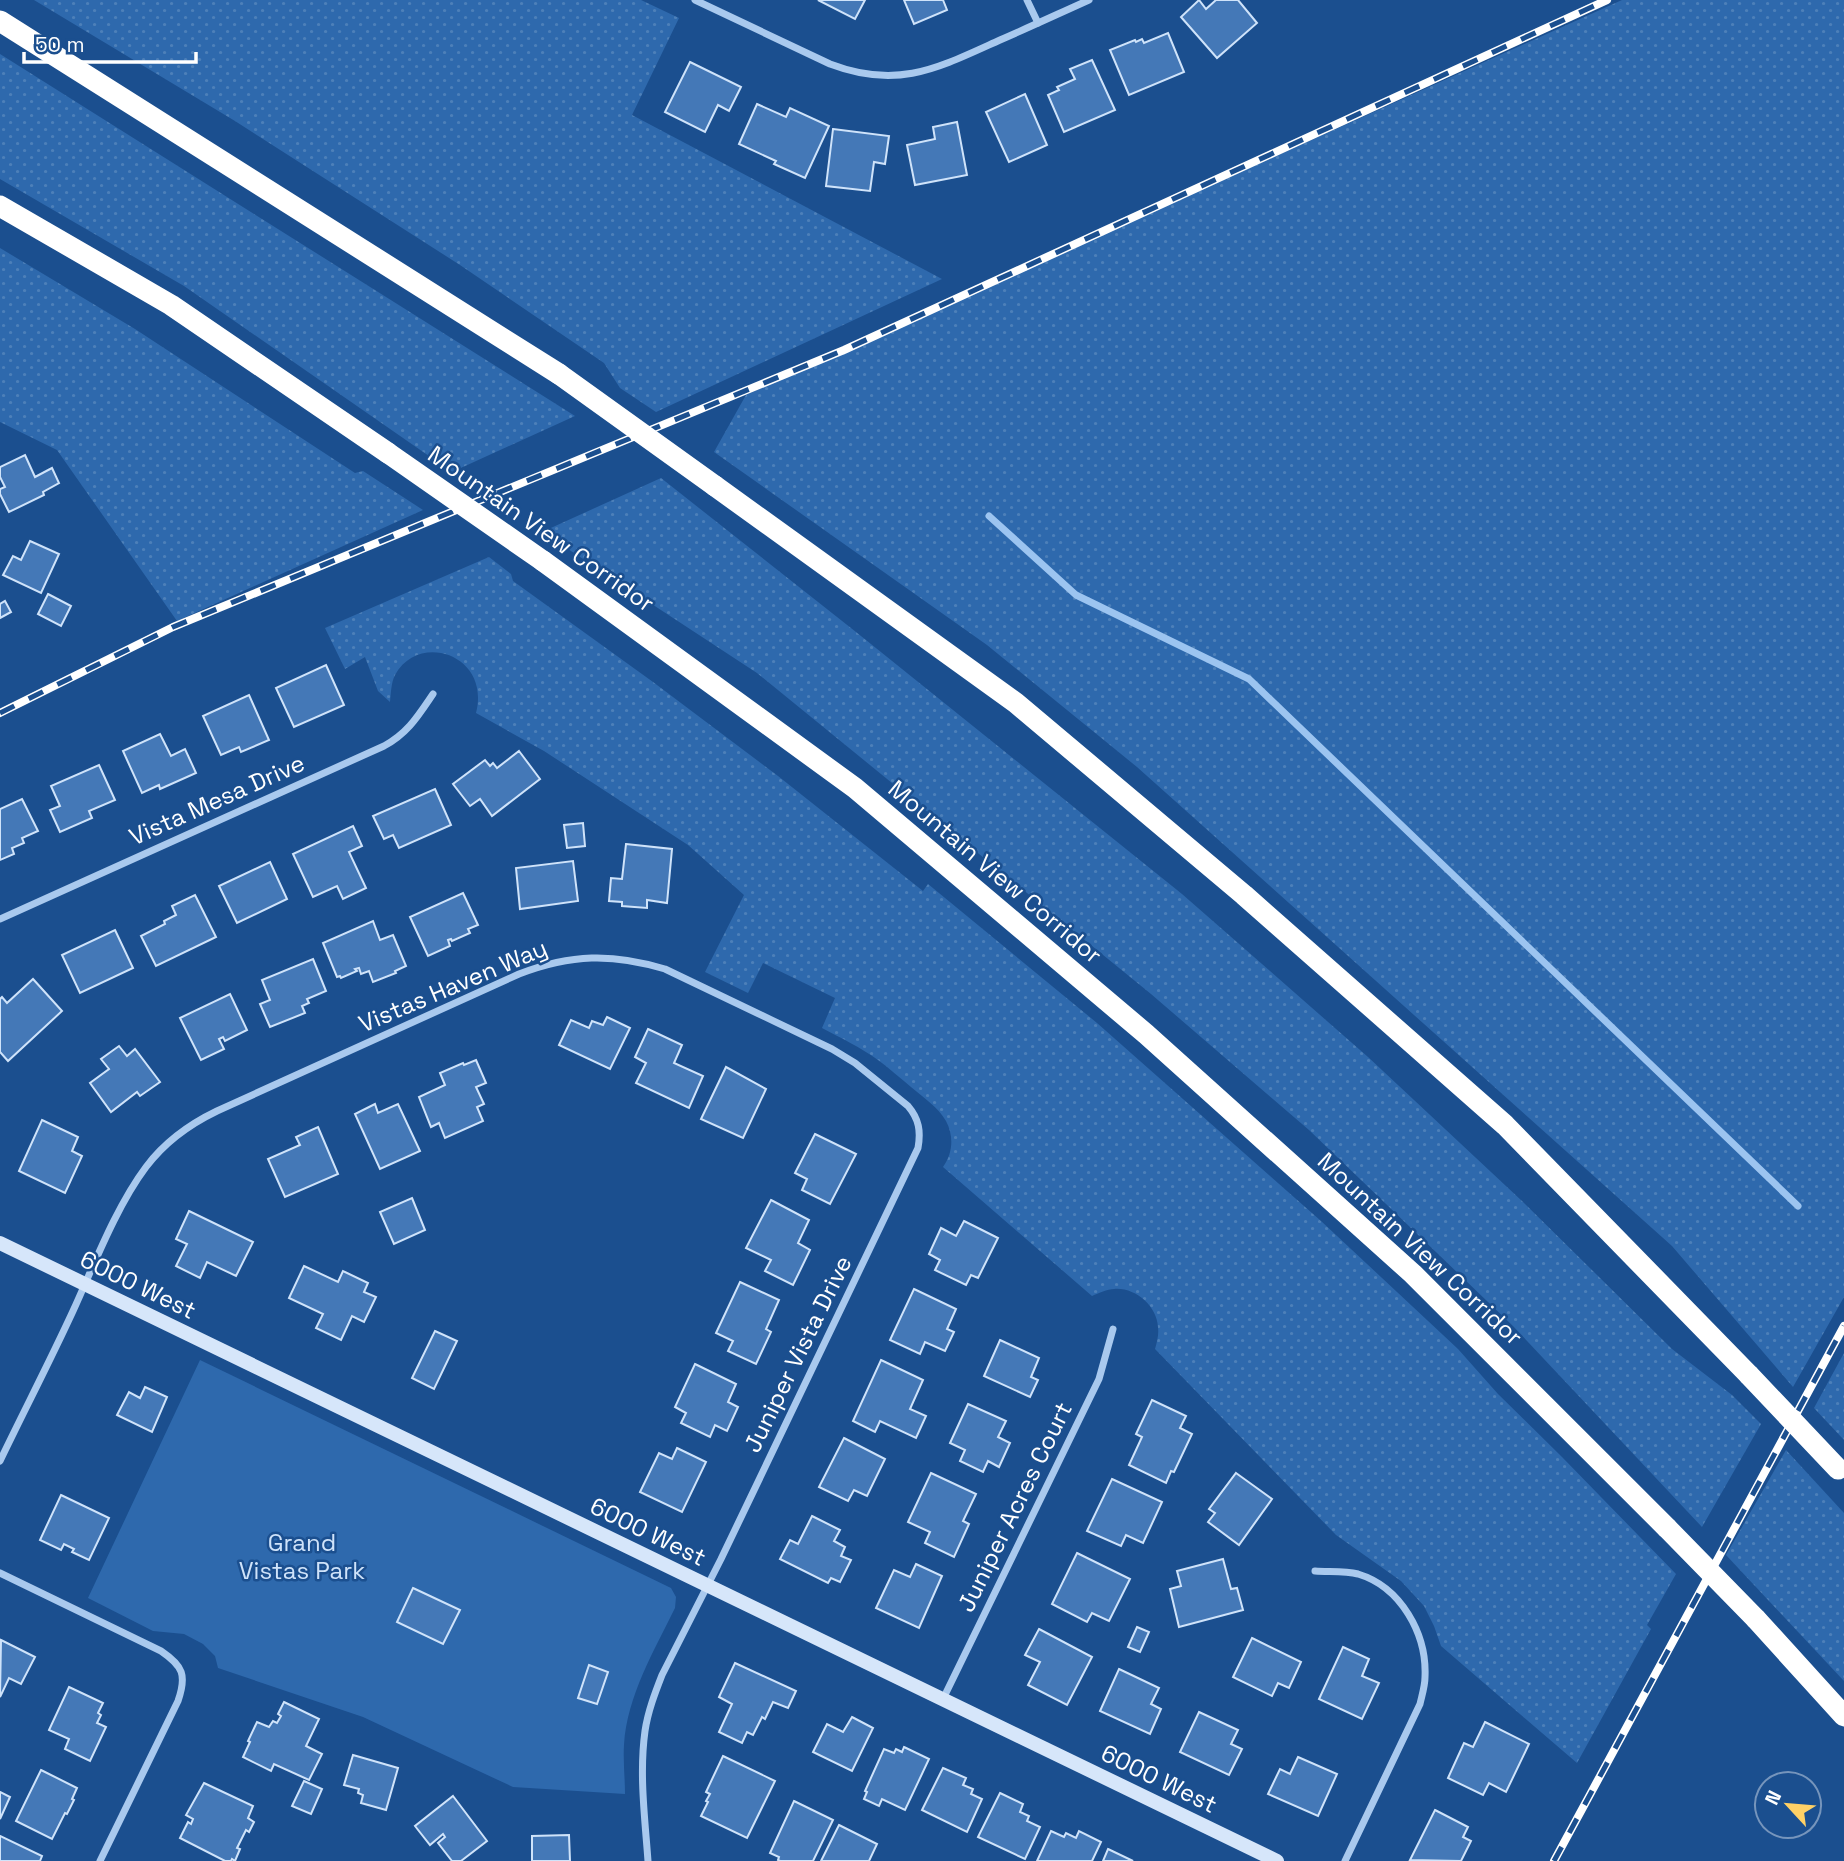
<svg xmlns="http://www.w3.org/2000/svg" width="1844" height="1861" font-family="'Space Grotesk',sans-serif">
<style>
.grass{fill:url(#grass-dots)}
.park{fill:#2e69ad}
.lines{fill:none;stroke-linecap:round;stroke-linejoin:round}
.stream{stroke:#9cc4f0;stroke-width:7}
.building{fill:#4478b7;stroke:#cfe3fa;stroke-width:2}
.street{stroke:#a9c9ee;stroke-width:7}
.secondary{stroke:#d6e6fa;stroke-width:14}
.highway{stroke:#fff;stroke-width:21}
.rail-casing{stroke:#fff;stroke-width:8}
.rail{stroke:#1b4f8f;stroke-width:5;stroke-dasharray:16;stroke-linecap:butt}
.highway-bridge{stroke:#fff;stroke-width:21}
.labels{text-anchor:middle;stroke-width:5;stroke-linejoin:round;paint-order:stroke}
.street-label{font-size:24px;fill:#fff;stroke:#1b4f8f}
.park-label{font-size:24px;fill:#cfe3fa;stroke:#1b4f8f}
</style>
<defs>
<pattern id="grass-dots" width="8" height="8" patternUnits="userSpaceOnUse" patternTransform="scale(1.75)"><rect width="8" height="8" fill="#2e69ad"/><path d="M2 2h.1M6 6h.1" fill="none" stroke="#4d80b9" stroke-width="1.8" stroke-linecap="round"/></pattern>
</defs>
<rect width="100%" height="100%" fill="#1b4f8f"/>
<g class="grass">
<polygon points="34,0 641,0 679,18 632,115 942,279 656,412 620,388 604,363 460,265 235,121"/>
<polygon points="1622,0 1844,0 1844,1297 1793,1387 1672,1246 1137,767 987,645 714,452 746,395"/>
<polygon points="0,54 575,416 452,472 184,286 0,179"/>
<polygon points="0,248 135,329 355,473 363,471 423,510 177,621 57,450 0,422"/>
<polygon points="661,478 856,632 1182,894 1368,1057 1522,1201 1672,1349 1732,1395 1761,1424 1702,1527 1513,1326 1309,1130 1151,994 757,673 542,532"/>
<path d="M489 557 511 574 513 581 653 682 778 776 923 891 928 884 1097 1023 1321 1221 1458 1349 1498 1394 1562 1457 1676 1574 1647 1625 1651 1629 1577 1763 1441 1646 1434 1626 1424 1606 1401 1581 1336 1535 1155 1349C1157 1342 1159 1335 1158 1327 1157 1306 1135 1287 1114 1289 1107 1289 1099 1293 1092 1296L943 1167C953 1153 954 1136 946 1121 938 1107 924 1098 911 1087 900 1078 889 1068 878 1060 860 1047 841 1038 822 1028L835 998 763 963 748 993 705 972 744 895 688 845 544 751 476 713C491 655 419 631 395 675 391 683 391 693 390 702L378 691 365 657 345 669 325 628Z"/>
<polygon points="1844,1353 1844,1440 1814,1408"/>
<polygon points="1786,1450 1844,1513 1844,1681 1726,1555"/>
</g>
<path class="park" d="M200 1360 671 1588 676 1597 675 1608C654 1651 627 1696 624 1745 623 1761 625 1778 625 1794L513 1787 363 1717 218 1668 215 1656 203 1644 184 1634 153 1631 88 1598Z"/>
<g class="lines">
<polyline class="stream" points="989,516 1076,595 1249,679 1798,1206"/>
</g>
<g class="building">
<polygon points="818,0 865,0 855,19"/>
<polygon points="904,0 943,0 947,10 914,24"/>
<polygon points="1199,0 1206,9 1216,0 1238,0 1257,23 1217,58 1181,17"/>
<polygon points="1168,33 1184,72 1129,95 1110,50 1135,40 1136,42 1142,39 1144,43"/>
<polygon points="1092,60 1115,110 1064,132 1048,95 1059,90 1057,87 1075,79 1070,69"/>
<polygon points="690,62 741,87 729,111 718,105 705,132 665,112"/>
<polygon points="1025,94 1047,145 1009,162 986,112"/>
<polygon points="757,104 786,117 790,108 829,126 805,178 774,164 776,161 739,144"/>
<polygon points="957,122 967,175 915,185 907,145 935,139 933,127"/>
<polygon points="833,129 889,136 885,164 874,162 870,191 826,186"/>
<polygon points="25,455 35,477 52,468 59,483 43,492 44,495 9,512 0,494 0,489 5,487 0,477 0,467"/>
<polygon points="30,541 59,554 41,593 3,575 13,556 21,560"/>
<polygon points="48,594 71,606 61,626 38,614"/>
<polygon points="5,601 11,612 0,618 0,604"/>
<polygon points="326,665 344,705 294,727 276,688"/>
<polygon points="249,695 269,740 241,752 239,747 221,755 203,716"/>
<polygon points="160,734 171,756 185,749 196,773 160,789 159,785 142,793 123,751"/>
<polygon points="519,751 540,779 492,816 480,799 470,806 453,784 485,760 490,766 493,763 497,768"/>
<polygon points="99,765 115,800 89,811 92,818 60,832 50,810 60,806 51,786"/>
<polygon points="435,789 451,825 399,848 393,835 384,839 373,816"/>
<polygon points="22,799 38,831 22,838 24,843 12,848 14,854 0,860 0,809"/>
<polygon points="583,823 585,846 567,848 564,825"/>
<polygon points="353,826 362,846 349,852 366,888 343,899 337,886 313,897 293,854"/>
<polygon points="626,844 672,849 667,903 647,900 647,908 622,906 622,902 609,901 611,878 622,879"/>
<polygon points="573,861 578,901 520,909 516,868"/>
<polygon points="270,862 287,899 237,923 219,886"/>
<polygon points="463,893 478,925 468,929 470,933 452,941 451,939 448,940 450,946 428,956 410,917"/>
<polygon points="195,895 216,937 156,966 141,936 165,924 164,921 176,915 172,906"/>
<polygon points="373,921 380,940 393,935 406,966 395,971 396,973 373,982 369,971 361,974 359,968 355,969 357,971 341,978 340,976 337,977 323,943"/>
<polygon points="115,930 133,968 80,993 62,955"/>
<polygon points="313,959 326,991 307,999 309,1003 302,1006 305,1013 270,1027 260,1004 270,1000 262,980"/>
<polygon points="33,979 62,1011 8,1061 0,1052 0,999 2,997 7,1003"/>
<polygon points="230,994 247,1030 225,1041 223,1037 219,1039 224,1049 201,1060 180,1018"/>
<polygon points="607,1017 630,1028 610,1069 559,1045 571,1020 589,1028 592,1021 603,1025"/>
<polygon points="648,1029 682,1045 674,1063 703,1076 689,1108 636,1083 646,1063 635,1057"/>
<polygon points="119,1046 127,1056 135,1049 160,1082 140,1096 137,1092 111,1112 90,1083 109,1069 101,1059"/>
<polygon points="476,1060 486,1083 476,1087 484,1104 477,1107 483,1121 445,1138 439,1123 431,1127 419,1097 445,1085 440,1073 463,1063 464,1065"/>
<polygon points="726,1067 766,1089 743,1138 701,1119"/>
<polygon points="375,1104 378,1113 398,1104 420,1151 380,1169 355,1114"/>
<polygon points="42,1120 78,1137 72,1151 82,1156 65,1193 19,1171"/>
<polygon points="318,1127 338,1174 285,1197 268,1159 300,1145 296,1137"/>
<polygon points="815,1134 856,1154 830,1204 802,1190 807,1179 795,1173"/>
<polygon points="412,1198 425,1230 394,1244 380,1212"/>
<polygon points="771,1200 809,1220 798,1243 810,1250 793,1285 765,1271 771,1260 746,1248"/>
<polygon points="189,1211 253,1242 236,1276 207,1262 200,1278 176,1266 187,1244 176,1239"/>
<polygon points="964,1221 998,1238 978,1278 971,1275 966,1285 935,1270 940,1260 929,1254 941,1228 956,1236"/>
<polygon points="304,1266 338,1282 343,1271 368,1283 364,1292 376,1297 364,1322 352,1316 341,1340 316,1328 323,1314 289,1298"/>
<polygon points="740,1282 779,1300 766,1329 771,1332 756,1364 728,1351 733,1341 716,1333"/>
<polygon points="914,1289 956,1309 947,1329 954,1332 945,1351 925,1342 920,1354 890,1340"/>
<polygon points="435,1331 457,1341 434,1389 412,1378"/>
<polygon points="1000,1340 1039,1358 1031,1377 1038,1380 1030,1397 984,1376"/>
<polygon points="881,1360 923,1380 910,1409 926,1416 916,1438 880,1421 875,1432 853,1421"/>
<polygon points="695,1364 736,1384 728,1402 738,1407 727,1431 715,1425 710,1437 681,1423 686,1413 675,1407"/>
<polygon points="145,1387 167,1397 152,1432 117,1415 129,1392 140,1398"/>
<polygon points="1152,1400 1186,1416 1180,1428 1192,1434 1174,1472 1171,1471 1166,1483 1129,1465 1142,1437 1136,1434"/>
<polygon points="968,1404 1006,1421 998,1437 1010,1443 999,1467 988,1461 983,1472 960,1461 965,1450 950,1443"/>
<polygon points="844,1438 885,1459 867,1496 854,1490 848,1501 819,1487"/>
<polygon points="677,1448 706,1462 682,1512 640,1492 659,1453 672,1459"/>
<polygon points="931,1473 976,1494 963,1521 969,1524 954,1557 925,1543 930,1532 908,1522"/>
<polygon points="1236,1473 1272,1499 1239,1545 1208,1522 1215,1513 1209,1509"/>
<polygon points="1112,1479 1162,1502 1143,1543 1126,1535 1121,1546 1087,1531"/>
<polygon points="61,1495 109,1518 89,1560 72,1552 74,1549 64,1544 61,1550 40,1540"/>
<polygon points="812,1516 840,1530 834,1541 845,1547 841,1556 851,1560 840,1582 831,1578 828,1583 780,1559 790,1540 798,1544"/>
<polygon points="1077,1553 1130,1579 1109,1621 1092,1613 1087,1622 1052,1604"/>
<polygon points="1223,1559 1231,1589 1237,1588 1243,1610 1179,1627 1170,1589 1181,1586 1177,1571"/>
<polygon points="916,1564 942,1576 919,1628 876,1608 894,1570 910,1577"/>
<polygon points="413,1588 460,1610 443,1644 397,1622"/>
<polygon points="1137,1627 1149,1632 1140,1652 1128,1647"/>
<polygon points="1039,1629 1092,1657 1067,1705 1028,1685 1040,1662 1025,1655"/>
<polygon points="1252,1638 1301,1662 1289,1688 1278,1683 1272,1696 1233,1677"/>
<polygon points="1,1640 35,1657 21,1684 9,1678 0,1697"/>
<polygon points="1343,1647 1369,1659 1362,1676 1379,1683 1362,1719 1319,1699"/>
<polygon points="735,1663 796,1691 788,1708 773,1702 765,1719 762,1717 753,1735 747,1732 742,1743 719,1732 732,1704 719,1697"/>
<polygon points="589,1665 608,1672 597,1704 578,1698"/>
<polygon points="1119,1669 1159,1688 1151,1704 1161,1709 1150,1734 1100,1711"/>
<polygon points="69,1687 103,1703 98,1713 101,1715 97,1723 106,1727 90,1761 65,1749 69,1739 49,1730"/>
<polygon points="284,1702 319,1719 306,1746 322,1754 309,1780 274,1764 271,1771 243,1757 250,1742 248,1741 257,1722 269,1727 273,1721 277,1723 281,1716 278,1714"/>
<polygon points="1199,1712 1238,1730 1231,1744 1242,1749 1229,1775 1180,1752"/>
<polygon points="852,1717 873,1728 852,1771 813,1752 827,1724 843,1732"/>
<polygon points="1485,1722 1529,1744 1506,1792 1489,1783 1483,1795 1448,1778 1464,1743 1473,1747"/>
<polygon points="904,1747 929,1759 905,1810 882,1799 879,1806 864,1799 867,1792 865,1791 884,1749 894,1753 896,1749 902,1752"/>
<polygon points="353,1755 398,1768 386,1810 361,1803 363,1795 358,1793 359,1789 344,1785"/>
<polygon points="723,1756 775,1781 747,1838 701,1816 708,1802 706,1801 710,1794 706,1792"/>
<polygon points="1298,1757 1337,1774 1318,1816 1268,1794 1280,1769 1290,1774"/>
<polygon points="943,1768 966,1778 963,1785 973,1789 971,1794 982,1799 967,1832 922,1810"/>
<polygon points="41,1770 77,1788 72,1799 74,1800 67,1814 65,1813 52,1839 16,1821"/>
<polygon points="304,1781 322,1789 311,1814 292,1806"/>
<polygon points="204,1783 253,1806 248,1818 254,1822 249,1832 246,1830 237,1848 240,1849 235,1861 232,1859 231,1861 225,1861 180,1838 188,1822 191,1824 193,1819 186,1815"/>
<polygon points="0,1792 10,1797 0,1819"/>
<polygon points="1000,1793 1023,1804 1020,1812 1029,1816 1027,1821 1040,1827 1025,1859 978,1837"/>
<polygon points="453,1796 487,1841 461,1861 452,1861 438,1843 445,1837 443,1834 430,1845 415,1826"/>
<polygon points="794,1801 833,1820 813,1861 780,1861 778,1860 779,1857 770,1853"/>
<polygon points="1435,1810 1468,1827 1463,1837 1471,1841 1461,1861 1410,1860"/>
<polygon points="839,1825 877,1844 869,1861 821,1861"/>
<polygon points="1051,1831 1064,1837 1066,1833 1076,1838 1079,1831 1101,1842 1092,1861 1037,1861"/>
<polygon points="569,1835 570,1861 532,1861 532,1836"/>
<polygon points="0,1836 42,1856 40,1861 0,1861"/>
<polygon points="1108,1849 1133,1861 1103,1861"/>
</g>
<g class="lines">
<g class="street">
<path d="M695 0 830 64C898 90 938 68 1000 40 1030 27 1060 13 1089 0"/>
<polyline points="1027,0 1038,23"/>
<path d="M0 919 384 746C408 733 418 716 433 694"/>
<path d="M0 1461C24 1411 50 1361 73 1311 94 1265 116 1207 146 1167 164 1143 190 1124 217 1111L519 974C571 954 612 953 665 969L832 1049 855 1063 908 1106C919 1119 921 1131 918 1148L721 1559 662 1675C655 1693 648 1711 645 1731 639 1774 645 1819 648 1861"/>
<path d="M1315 1571C1329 1572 1345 1571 1358 1574 1401 1587 1427 1634 1425 1677 1425 1686 1422 1695 1420 1704L1345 1861"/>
<path d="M0 1573 161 1651C183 1666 187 1675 178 1701L100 1861"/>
<polyline points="943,1699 1099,1379 1113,1329"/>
</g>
<polyline class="secondary" points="0,1243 1277,1861"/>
<g class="highway">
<polyline points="0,21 559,374"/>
<polyline points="0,206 171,305 388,453"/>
<polyline points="715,486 1016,703 1244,895 1505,1125 1749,1375"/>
<polyline points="543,561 855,788 1146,1034 1413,1274 1667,1528"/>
<polyline points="1756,1619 1844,1716"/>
</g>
<g class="rail-casing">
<g id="rail">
<polyline points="0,713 173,627 844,350 1607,0"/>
<polyline points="1554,1861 1844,1326"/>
</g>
</g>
<use href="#rail" class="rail"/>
<g class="highway-bridge">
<polyline points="559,374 715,486"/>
<polyline points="388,453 543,561"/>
<polyline points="1749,1375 1838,1469"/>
<polyline points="1667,1528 1756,1619"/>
</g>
</g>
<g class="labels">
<g class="street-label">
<text transform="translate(541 529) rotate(35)" y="8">Mountain View Corridor</text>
<text transform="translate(217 800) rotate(-24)" y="8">Vista Mesa Drive</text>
<text transform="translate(995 872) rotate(40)" y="8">Mountain View Corridor</text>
<text transform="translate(453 986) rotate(-23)" y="8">Vistas Haven Way</text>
<text transform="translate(1420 1249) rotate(43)" y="8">Mountain View Corridor</text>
<text transform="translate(138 1285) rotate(26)" y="8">6000 West</text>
<text transform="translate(798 1354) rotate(-64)" y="8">Juniper Vista Drive</text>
<text transform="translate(1015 1507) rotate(-64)" y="8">Juniper Acres Court</text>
<text transform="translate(648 1532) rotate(26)" y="8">6000 West</text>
<text transform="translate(1159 1779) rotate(26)" y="8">6000 West</text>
</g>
<g class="park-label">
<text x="302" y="1551">Grand<tspan x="302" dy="28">Vistas Park</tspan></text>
</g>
</g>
<g transform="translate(1788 1805) rotate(296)"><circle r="33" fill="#1b4f8f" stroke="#7695bc" stroke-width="2"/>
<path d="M0-5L12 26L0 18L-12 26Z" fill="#ffd166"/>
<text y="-10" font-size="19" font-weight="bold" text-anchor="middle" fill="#ffffff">N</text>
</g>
<path d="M24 52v10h172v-10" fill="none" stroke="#ffffff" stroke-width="3.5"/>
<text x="35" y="52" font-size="21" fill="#ffffff" stroke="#1b4f8f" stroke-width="5" paint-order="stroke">50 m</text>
</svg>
